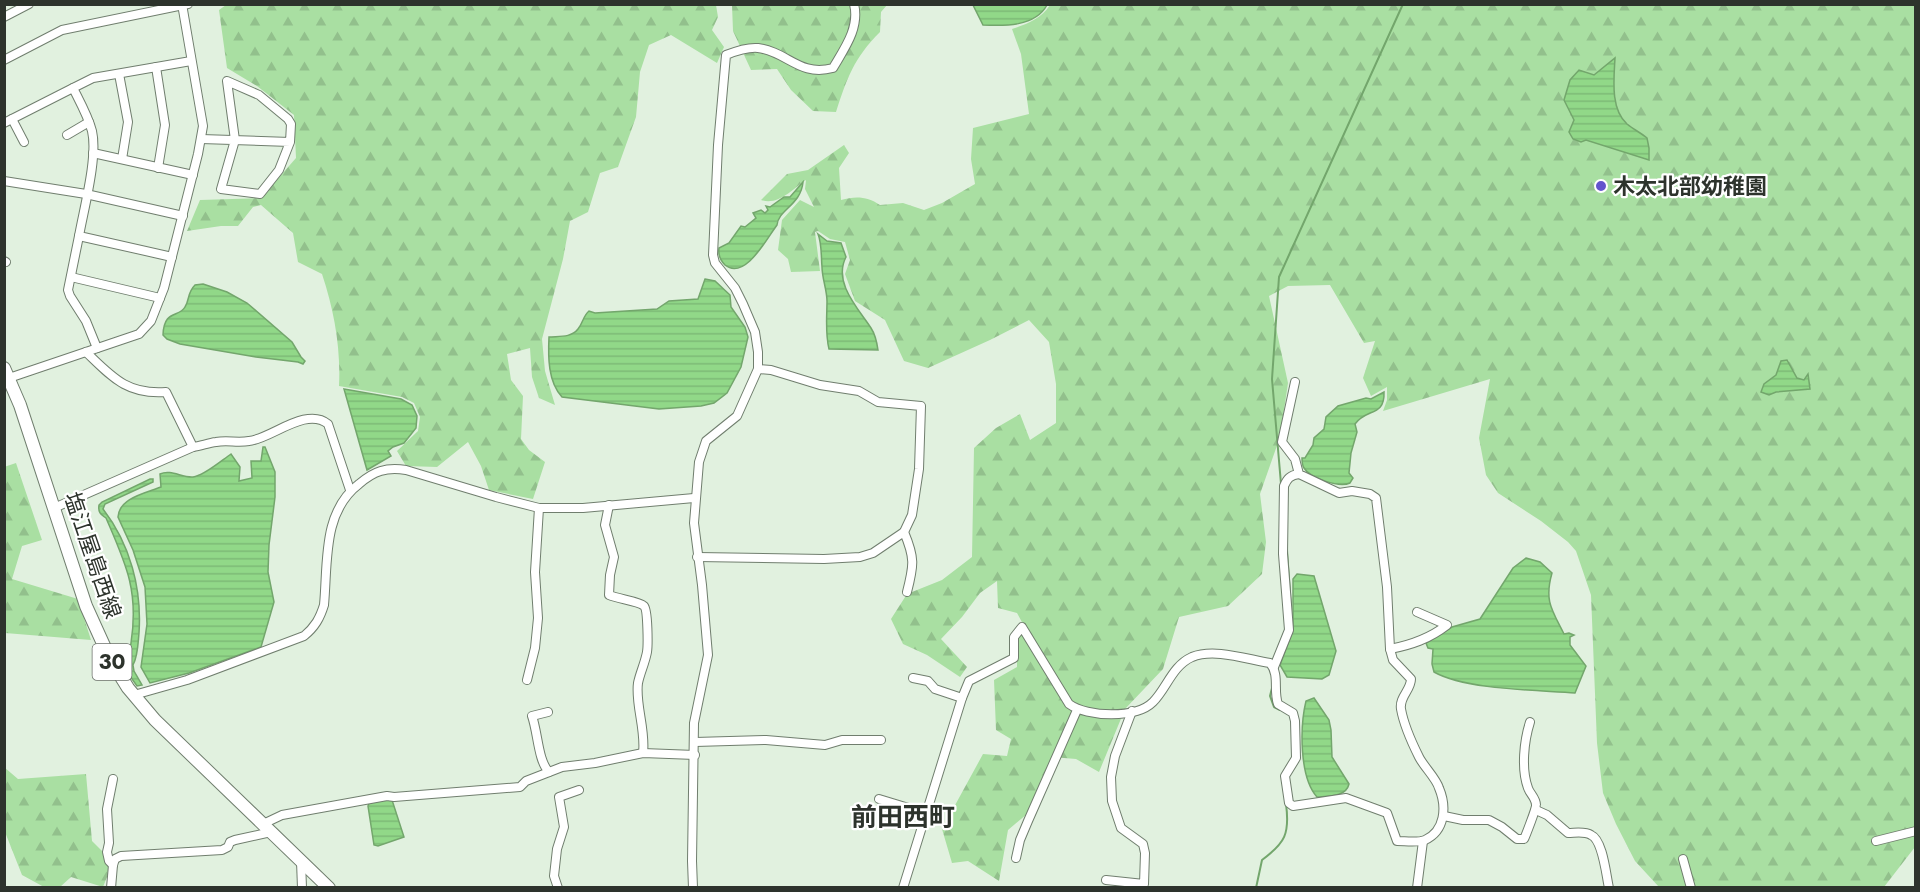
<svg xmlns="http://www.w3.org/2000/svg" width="1920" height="892" font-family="Jost,'Noto Sans JP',sans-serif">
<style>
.forest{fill:url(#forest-firs)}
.water{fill:url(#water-rules);stroke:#73a66c;stroke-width:1.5}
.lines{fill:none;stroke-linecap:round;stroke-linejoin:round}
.stream{stroke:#73a66c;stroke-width:2}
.street-casing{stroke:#707e6e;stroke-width:10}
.primary-casing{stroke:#707e6e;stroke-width:14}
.street{stroke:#fff;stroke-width:8}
.primary{stroke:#fff;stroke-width:12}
.poi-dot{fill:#6354cd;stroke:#fff;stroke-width:2}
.labels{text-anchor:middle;stroke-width:4.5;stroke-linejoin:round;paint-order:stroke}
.shield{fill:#fff;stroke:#6c706b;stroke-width:1.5}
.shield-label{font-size:21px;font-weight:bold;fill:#2d332c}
.poi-label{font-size:22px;font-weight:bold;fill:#2d332c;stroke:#fff;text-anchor:start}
.street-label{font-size:22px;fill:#2d332c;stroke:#fff}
.quarter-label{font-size:26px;font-weight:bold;fill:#2d332c;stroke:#fff}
</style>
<defs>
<pattern id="forest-firs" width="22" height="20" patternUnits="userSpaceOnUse" patternTransform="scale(1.5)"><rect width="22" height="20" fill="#a9dfa2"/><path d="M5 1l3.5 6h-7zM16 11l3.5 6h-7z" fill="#92c08c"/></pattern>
<pattern id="water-rules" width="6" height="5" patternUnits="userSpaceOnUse" patternTransform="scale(1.5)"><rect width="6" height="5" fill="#91d888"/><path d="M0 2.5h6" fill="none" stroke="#7dba76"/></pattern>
</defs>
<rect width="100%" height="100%" fill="#e1f1df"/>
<g class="forest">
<path d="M226 5H716L718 17 712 30 724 47 717 63 671 35 649 45 640 72 636 117 618 167 600 173 588 212 570 221 563 259 542 339 545 371 555 405 539 398 532 377 530 348 507 354 511 380 523 396 521 439 529 450 545 462 533 499 489 490 481 466 468 442 437 467 406 466 397 451 418 431 420 417 414 403 402 397 339 386C341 348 334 310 322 274L298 262 293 233 261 205 253 207 238 226H221L187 231 200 200 261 198 296 158 294 115 257 86 227 68 219 10Z"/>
<path d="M732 5H887L881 12 880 32C854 58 847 78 836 112L813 111 791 90 777 69 751 70 733 31Z"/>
<path d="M1050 5H1915V847L1884 887H1659L1635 861 1616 824 1603 793 1597 743 1591 595 1576 551 1568 542 1541 521 1498 493 1486 475 1479 438 1490 379 1383 411 1387 400V387L1371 396 1363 378 1375 341 1364 343 1330 285 1288 286 1269 296 1288 383 1280 437 1260 494 1266 542 1262 574 1228 606 1179 617 1163 669 1125 709 1099 772 1076 759 1052 757 1027 814 1008 830 999 881 968 861 952 863 942 829 983 754 1007 756 1011 739 996 730 994 680 1017 667V641L1023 624 1017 613 998 608 997 581 980 593 962 617 941 639 967 667 960 677 927 655 903 644 891 619 907 594 942 580 972 557 974 448 996 428 1020 414 1030 440 1056 423V384L1049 342 1029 320 990 340 928 368 904 361 885 320 855 301 845 274 850 260 845 242 830 239 818 231 815 232 820 271 791 272 788 259 778 250 782 220 800 200 814 207 805 189 806 180C793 189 778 206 761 200L787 174 808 170 844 145 849 153 839 168 841 200C855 196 867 196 880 205L903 203 924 210 942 203 975 184 971 159 973 128 1029 114 1021 54 1012 29C1027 24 1041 19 1050 5Z"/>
<polygon points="16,463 42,540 22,546 12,579 78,599 91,640 5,633 4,467"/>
<polygon points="4,767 18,779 86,774 92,841 113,862 103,887 71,877 60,887 44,887 22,875 5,832"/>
</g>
<g class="water">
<path d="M973 5V4L1047 5C1035 27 1004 26 983 25Z"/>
<path d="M1615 58C1614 78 1610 109 1627 124 1633 129 1641 133 1647 138L1649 148V160L1586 140 1581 142 1573 139 1569 132 1574 120 1564 100 1570 80 1579 70 1594 75Z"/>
<path d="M803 182C801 205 778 210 777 225 767 238 745 281 725 265 720 260 718 255 719 248L729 243 741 226 745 227 756 218 753 213 761 210 765 213 768 210 766 206 770 207 784 197H790Z"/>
<path d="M818 234 827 241 841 243 846 257C833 282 857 307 871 328 875 334 877 343 878 350L829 349C825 333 827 317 827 301 827 290 822 278 822 267 821 256 822 244 818 234Z"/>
<path d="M705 279 715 281 730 295 731 307 745 327 748 337 741 367 727 393 714 403 701 406 659 409 562 397C548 382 548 357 549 337 559 336 571 338 578 329 583 323 583 316 589 311L595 313 657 309 669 301 698 299Z"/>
<path d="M203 284 227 292 247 303 292 342 301 357 305 361 303 364 298 362 256 357 180 344 167 339 163 335C164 309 179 318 185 307 190 299 187 293 195 285Z"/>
<polygon points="1787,360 1797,378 1804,380 1808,374 1810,389 1776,392 1769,395 1761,392 1764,384 1776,375 1781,361"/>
<polygon points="344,389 401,399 412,405 417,416 416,428 404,443 393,447 388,451 391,456 367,470"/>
<path d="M1384 392C1385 417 1366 408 1355 424L1357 432 1351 453 1349 473 1353 478 1350 483C1339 488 1310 478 1304 468 1302 465 1302 461 1302 458H1305L1313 445 1314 438 1324 429 1326 417 1338 406 1366 398 1371 399Z"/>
<path d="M263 447H265L275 472V497L269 545 268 572 274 602 261 647 189 673 150 683 141 667 147 624 145 587 133 550 118 517C119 498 146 493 161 487L160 474C171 469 182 478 193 477 204 476 222 460 231 454L240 467 239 481 252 478 251 461H261Z"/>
<path d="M150 479H153V482L105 504 103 509C130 544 142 588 139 633 138 643 138 656 133 665L134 671 142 685 137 686 125 669C126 661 130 652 131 643 139 591 126 564 106 518 100 514 98 512 99 505L102 502Z"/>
<path d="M1526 558 1540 562 1552 573C1544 601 1552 610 1564 634L1569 633 1574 635 1570 637V645L1586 666 1575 693C1537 690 1466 690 1434 672L1432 664 1433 649 1428 648 1426 643 1452 627 1480 619 1513 568Z"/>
<polygon points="1297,574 1314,576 1336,651 1329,675 1322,679 1287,677 1280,665 1293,630 1293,579"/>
<path d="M1314 698 1329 720 1331 730 1332 757 1349 784C1346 797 1329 796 1317 797 1299 777 1300 726 1306 701Z"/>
<polygon points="388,798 392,800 404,837 378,846 374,845 368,806 369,803"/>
</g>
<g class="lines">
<g class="stream">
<polyline points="1281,484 1272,379 1279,277 1403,4"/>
<polyline points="1287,550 1291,607"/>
<polyline points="1272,688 1270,696 1274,707 1280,710"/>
<path d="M1256 888 1262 860C1285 843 1290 834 1286 804"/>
</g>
<g class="street-casing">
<g id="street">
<polyline points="4,17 29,4"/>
<polyline points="4,60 62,30 188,4"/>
<polyline points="156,67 165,125 158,168"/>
<polyline points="119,74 128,122 122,159"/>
<polyline points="73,88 93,78 191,61"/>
<polyline points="12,119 24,142"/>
<path d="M4 123 73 88C80 102 88 116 92 131 98 157 84 208 79 236L172 257"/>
<polyline points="67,135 89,122"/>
<polyline points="201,139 290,142 279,170 260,194 221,189 235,140 227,81 259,95 288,119 291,124 290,142"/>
<polyline points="93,153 193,175"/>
<polyline points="4,181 86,194 183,216"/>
<polyline points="79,236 68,290 70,296 86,321 97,348"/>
<polyline points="4,261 6,262"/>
<polyline points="71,277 160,298"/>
<path d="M86 352C112 377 127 395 166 392L193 447"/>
<path d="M758 369 771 370 820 385 859 391 878 402 921 406 919 469 912 515 904 532C915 558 914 565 907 592"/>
<polyline points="9,378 139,334 151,321 164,288 198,154 203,126 182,4"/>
<path d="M609 505 605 525 614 557 610 575 609 595C618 599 639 601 644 606 648 610 648 646 647 652 645 663 640 673 638 683 635 704 646 730 643 753"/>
<path d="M54 508 193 447C201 446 208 443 216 442 227 440 238 443 249 441 271 439 306 406 328 424L350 490"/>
<polyline points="697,557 824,559 860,557 873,553 904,532"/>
<path d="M1390 649C1411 645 1429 639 1447 625L1417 612"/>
<path d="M1274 667 1289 630 1283 554 1284 486C1287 479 1290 475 1299 474"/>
<polyline points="913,678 928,681 935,689 962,698"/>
<polyline points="527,680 535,648 538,618 535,572 539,508"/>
<path d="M134 695 187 680 304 636C315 627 320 618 324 605 328 563 322 512 359 484 374 471 386 467 406 470L496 497 539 508H583L694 498"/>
<path d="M548 712 532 716C538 733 538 761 549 772"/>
<polyline points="695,742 766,740 825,745 842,740 881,740"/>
<polyline points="113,779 107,809 109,843 107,852 109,861 113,865"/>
<polyline points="879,799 925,813"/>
<path d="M1536 810 1547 815 1568 833C1575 833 1585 831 1591 835 1603 840 1606 875 1609 888"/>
<path d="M1444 816 1463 820H1489L1502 827 1517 839H1524C1525 837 1537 807 1536 805 1536 798 1530 794 1528 788 1521 769 1524 741 1530 722"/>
<polyline points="263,824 282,815 387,796 394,797 520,787 526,781 562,767 595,763 643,753 695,755"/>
<polyline points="1876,841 1916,831"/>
<polyline points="1016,858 1020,840 1028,821 1077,710"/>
<polyline points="1683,859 1691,888"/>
<polyline points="301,861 302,888"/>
<polyline points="1106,880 1144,884 1145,853 1143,844 1121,828 1112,801 1111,777 1115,756 1132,711"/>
<polyline points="111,888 113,865 115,859 121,856 222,850 228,847 230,842 235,840 271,832"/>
<polyline points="558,888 554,876 557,849 564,827 559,797 579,790"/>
<path d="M693 888 692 861 694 723 708 655 702 585 694 523 699 462 706 441 737 416 758 369V352L755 332 743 304 735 288 715 263 713 255 718 145 726 55C736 51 747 47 758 48 788 52 799 77 833 68 844 49 860 28 854 4"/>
<path d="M903 888 962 698 969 681 1014 658V637L1022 627 1069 704C1087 717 1136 719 1153 702 1167 688 1172 666 1192 657 1214 648 1246 659 1270 663 1280 675 1273 690 1278 704L1293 713 1295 721 1296 758 1285 776 1289 803 1293 806 1346 798 1387 813 1397 841C1405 841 1418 843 1425 840 1445 831 1447 807 1439 788 1436 778 1424 767 1419 757 1411 741 1404 726 1401 709 1399 697 1411 690 1411 679L1393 660 1390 649 1387 587 1376 498 1370 494 1352 491 1339 493 1299 474 1295 459 1282 442 1295 382"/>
<polyline points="1417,888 1423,841"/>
</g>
</g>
<g class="primary-casing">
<polyline id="primary" points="4,368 20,405 86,606 110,659 128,688 155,720 329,888"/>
</g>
<use href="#street" class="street"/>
<use href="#primary" class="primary"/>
</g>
<circle class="poi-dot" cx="1601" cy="186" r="6"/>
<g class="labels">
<rect class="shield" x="92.5" y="644" width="39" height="36" rx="4.5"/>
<g class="shield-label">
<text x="112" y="669">30</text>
</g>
<g class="poi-label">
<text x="1613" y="194">木太北部幼稚園</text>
</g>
<g class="street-label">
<text transform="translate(93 555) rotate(71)" y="8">塩江屋島西線</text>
</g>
<g class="quarter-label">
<text x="903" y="826">前田西町</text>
</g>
</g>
<rect width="1920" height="892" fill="none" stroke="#2d332c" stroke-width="12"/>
</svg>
